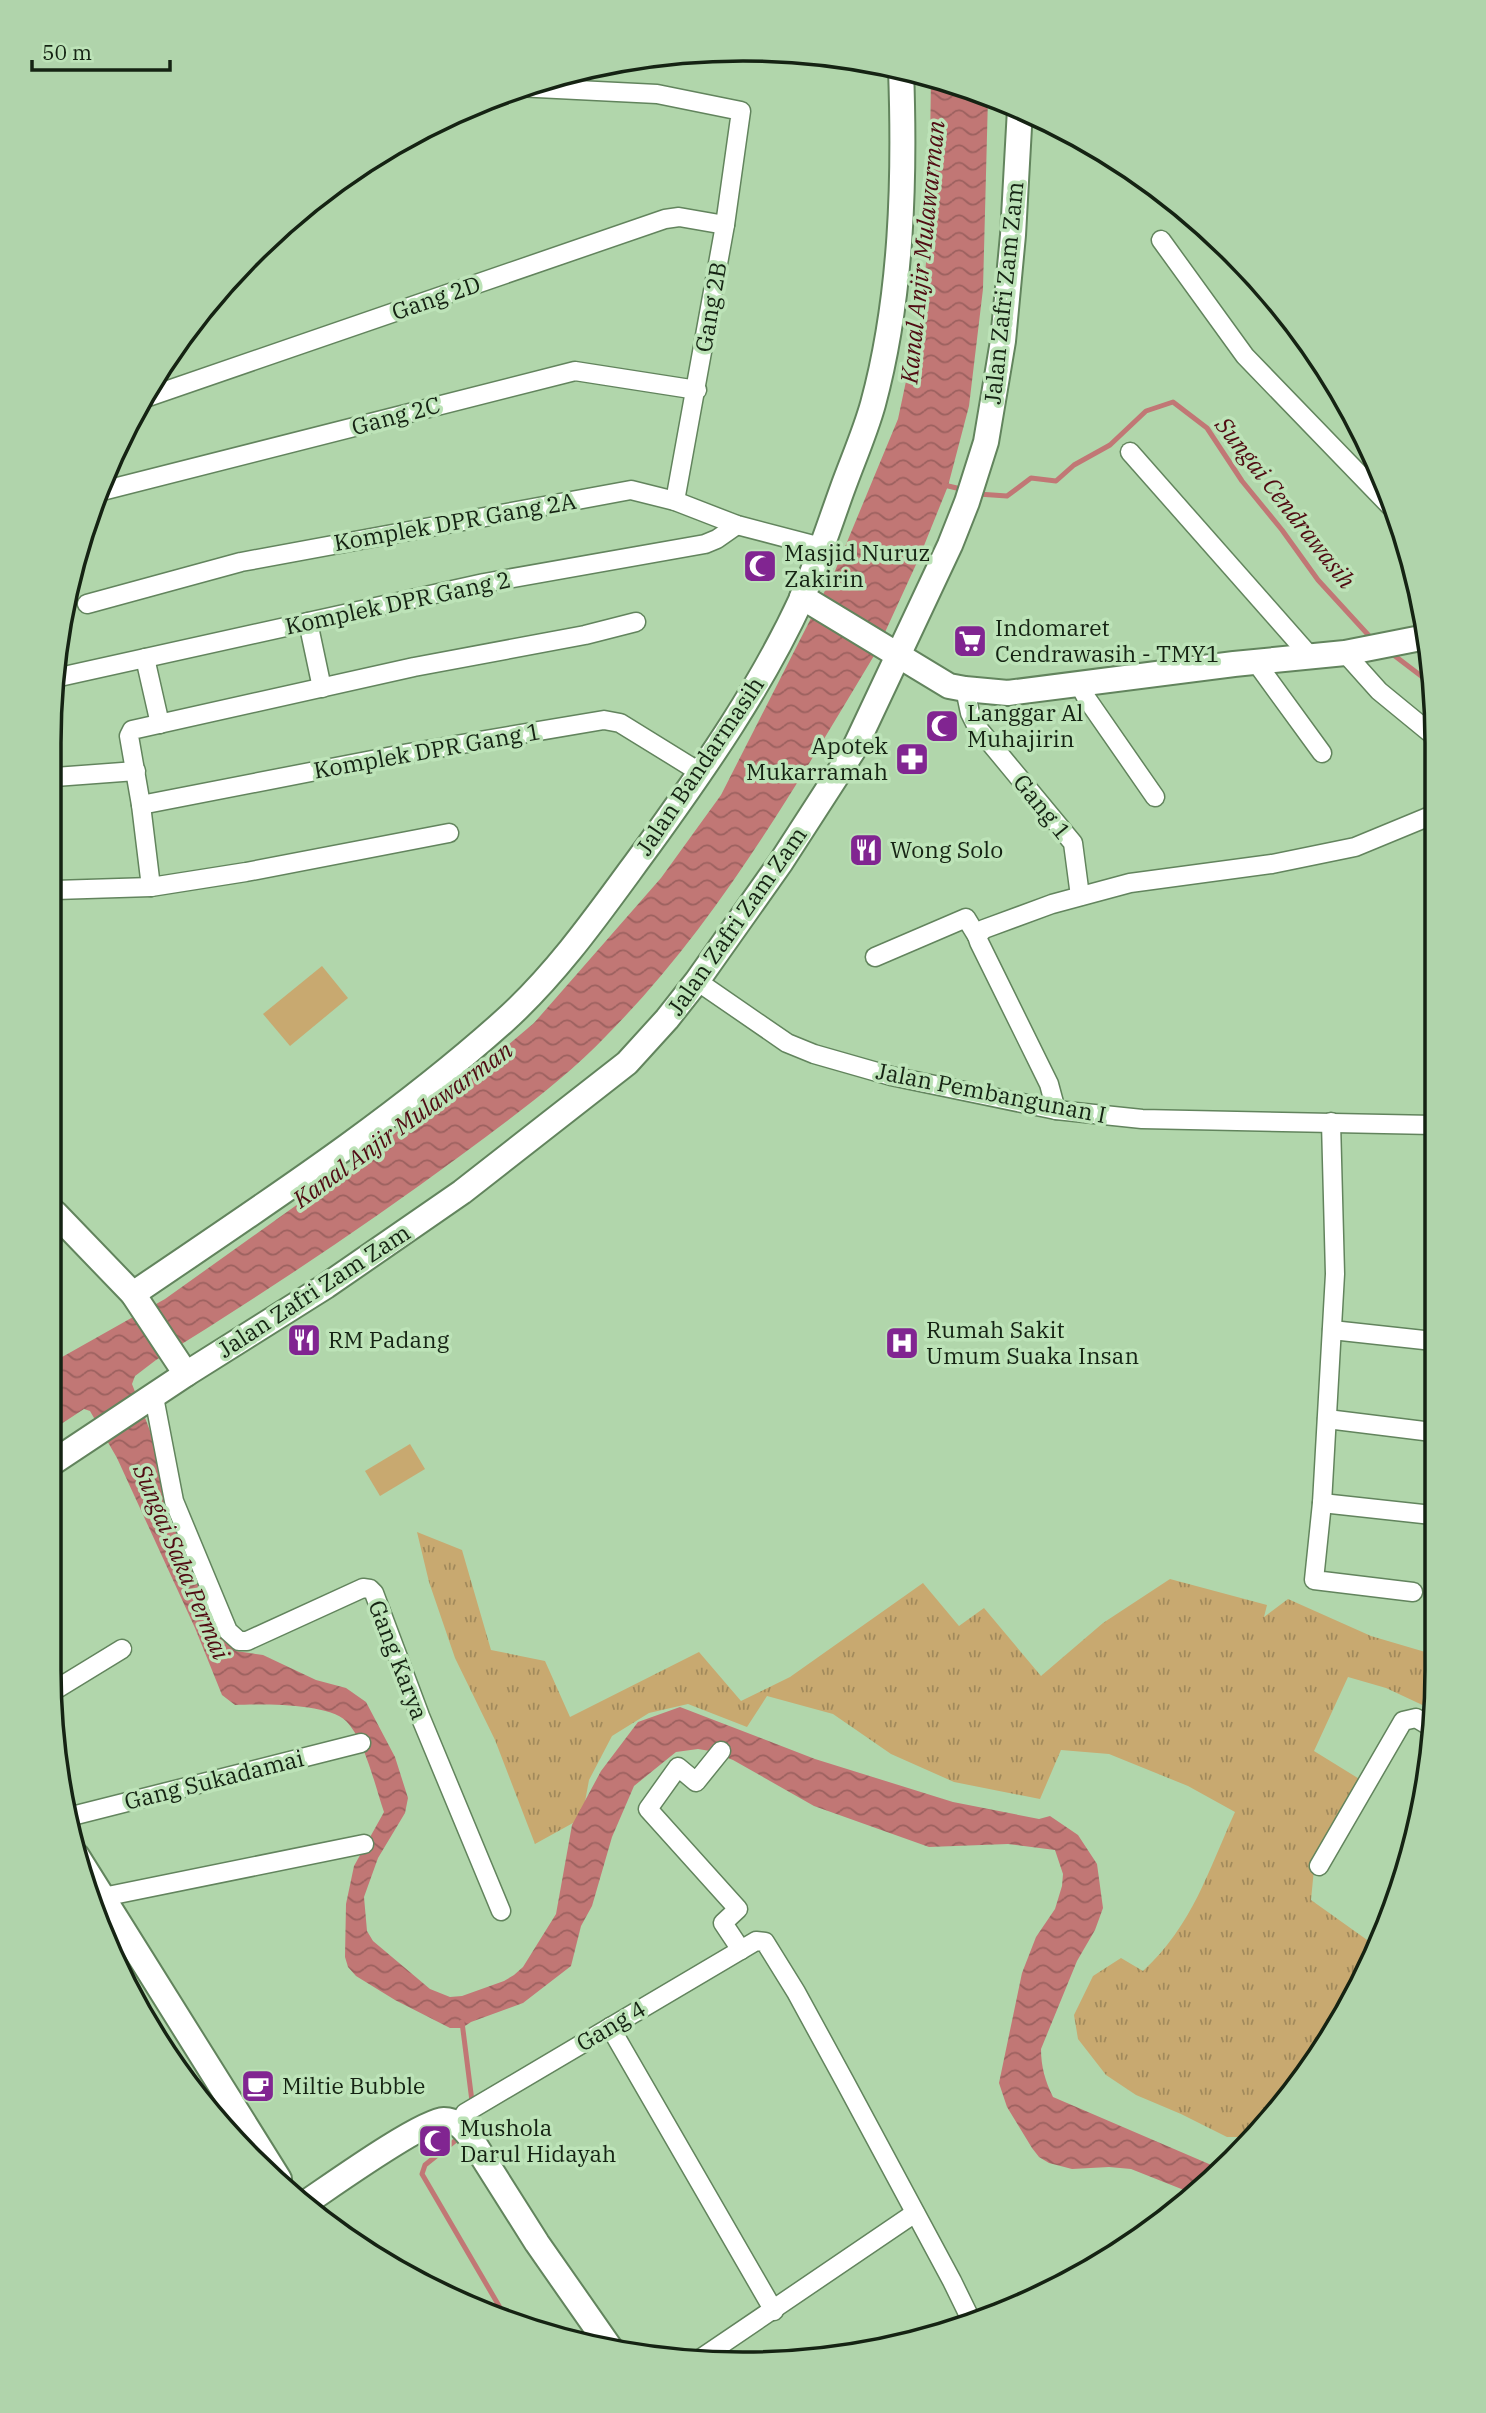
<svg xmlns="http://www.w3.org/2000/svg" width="1486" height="2413" font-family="'IBM Plex Serif',serif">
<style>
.grass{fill:url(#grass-tufts)}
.pitch{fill:#c8a970}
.water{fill:url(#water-waves)}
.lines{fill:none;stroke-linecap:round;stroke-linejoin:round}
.stream{stroke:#c17775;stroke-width:5}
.street-casing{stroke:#62845d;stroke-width:21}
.secondary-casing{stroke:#62845d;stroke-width:28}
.street{stroke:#fff;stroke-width:18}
.secondary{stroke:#fff;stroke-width:24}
.labels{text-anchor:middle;stroke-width:7;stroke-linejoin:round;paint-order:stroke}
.street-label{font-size:23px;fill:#152313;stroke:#bde3b8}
.poi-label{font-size:23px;fill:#152313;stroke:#bde3b8;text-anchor:start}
.water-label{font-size:24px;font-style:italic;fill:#500c13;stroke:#bde3b8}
.rim{fill:none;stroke:#152313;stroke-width:3.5}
</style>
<defs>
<pattern id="grass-tufts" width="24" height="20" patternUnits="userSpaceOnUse" patternTransform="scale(1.75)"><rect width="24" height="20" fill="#c8a970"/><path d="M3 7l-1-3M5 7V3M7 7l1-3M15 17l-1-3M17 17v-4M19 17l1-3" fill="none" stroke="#a1895b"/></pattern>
<pattern id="water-waves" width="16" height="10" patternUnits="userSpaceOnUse" patternTransform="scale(1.75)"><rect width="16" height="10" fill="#c17775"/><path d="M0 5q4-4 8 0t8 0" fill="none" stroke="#9c615f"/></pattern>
</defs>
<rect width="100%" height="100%" fill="#b1d6ab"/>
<path class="grass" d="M417 1532 462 1550 491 1650 545 1661 570 1717 699 1652 741 1701 790 1677 923 1583 959 1626 984 1608 1041 1676 1103 1623 1170 1579 1267 1605 1264 1617 1288 1599 1371 1636 1432 1654 1431 1709 1386 1688 1348 1677 1314 1751 1361 1780 1314 1869 1311 1900 1377 1947 1294 2092 1254 2137H1227L1181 2114 1136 2095 1106 2075 1078 2039 1074 2015 1093 1976 1121 1958 1143 1971C1193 1925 1208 1871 1235 1812L1188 1786 1109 1754 1061 1750 1040 1799 954 1782 891 1754 833 1714 767 1696 747 1727 688 1704 649 1713 612 1736 589 1780 582 1818 535 1844 495 1740 455 1658 429 1582Z"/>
<g class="pitch">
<polygon points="322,966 348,998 290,1046 263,1014"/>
<polygon points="410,1444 425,1469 380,1496 365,1471"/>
</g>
<path class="water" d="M931 76 988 97 983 289 969 406 948 486 919 558 875 654C795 787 717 924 607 1035 563 1081 511 1118 460 1156 362 1228 260 1296 156 1360L135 1376 132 1384 152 1436 164 1489 225 1633 236 1651 263 1655 316 1680 346 1688 366 1702 395 1757 408 1798 405 1813 378 1858 364 1897 367 1931 373 1941 430 1989 450 1997 462 1996 504 1981 514 1975 523 1967 556 1914 572 1825 601 1771 638 1722 680 1707 815 1759 953 1802 1039 1819 1050 1816 1078 1835 1097 1864 1103 1908 1095 1930 1077 1961 1041 2049C1041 2066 1045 2081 1053 2097L1223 2170 1194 2194 1131 2169 1109 2167 1072 2169 1049 2163 1039 2157 1032 2148 1007 2107 999 2083 1022 1973 1036 1937 1055 1909 1062 1886 1063 1874 1055 1850 1008 1844 929 1847 814 1806 733 1760 710 1751 698 1749 676 1752 634 1786 612 1837 592 1906 581 1926 571 1966 523 2003 471 2022 462 2028H450L395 2000 356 1976 348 1967 345 1957 346 1904 354 1866 384 1812C375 1786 365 1740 346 1721 328 1703 260 1704 235 1705L222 1695 195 1628 117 1458 90 1411 84 1409 55 1428V1361L165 1299 361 1159 488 1062 534 1023 661 878 721 795 835 571 898 419 923 301 929 224Z"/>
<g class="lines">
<g class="stream">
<polyline points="944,485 965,490"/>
<polyline points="978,494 1007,496 1031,478 1056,481 1074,465 1110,445 1146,411 1173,402 1207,428 1242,481 1282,530 1318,580 1372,639"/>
<polyline points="1391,653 1433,685"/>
<polyline points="462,2022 475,2125 471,2128"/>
<polyline points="461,2136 425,2165 422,2174 509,2323"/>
</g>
<g class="street-casing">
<g id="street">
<polyline points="517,87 657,94 741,111 725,225 675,501"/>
<polyline points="1161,240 1245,356 1390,506"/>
<polyline points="148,397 665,219 679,217 725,225"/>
<polyline points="1130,452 1310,656"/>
<polyline points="98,492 575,371 697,390"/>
<polyline points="87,604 241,562 631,490 675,501 737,525 821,547"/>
<polyline points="308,622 322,688"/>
<polyline points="1345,653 1379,691 1429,732"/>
<polyline points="145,658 160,724"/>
<polyline points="1255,661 1322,753"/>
<polyline points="55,678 484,583 705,544 717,539 737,525"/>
<polyline points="1079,684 1087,699 1155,797"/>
<polyline points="965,689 970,713 977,727 1073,843 1080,896"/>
<polyline points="55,777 136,771"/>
<polyline points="141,805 403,754 604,720 620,723 701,773"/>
<polyline points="151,887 141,805 129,736 132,730 414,667 585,635 636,622"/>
<polyline points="55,890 151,887 246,872 449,833"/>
<polyline points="875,957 966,918 977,936"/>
<polyline points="697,981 787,1043 814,1054 891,1076 1056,1110 1142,1119 1434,1125"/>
<polyline points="1056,1110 1049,1084 979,942 977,936 984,929 1052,904 1130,883 1272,864 1355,847 1435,814"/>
<polyline points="1331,1122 1335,1274 1322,1503 1314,1580 1413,1592"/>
<polyline points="1332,1330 1433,1341"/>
<polyline points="154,1397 174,1501 228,1631 239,1641 247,1641 363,1588 370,1589 374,1593 420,1716 501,1911"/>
<polyline points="1327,1419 1432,1432"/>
<polyline points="1322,1503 1432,1515"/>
<polyline points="55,1690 122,1649"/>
<polyline points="721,1751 696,1782 678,1767 648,1809 738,1909 723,1923 741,1950"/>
<polyline points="68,1817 361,1743"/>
<polyline points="1319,1866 1403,1721 1416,1718 1431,1727"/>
<polyline points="103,1897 364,1844"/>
<polyline points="610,2027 774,2311"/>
<polyline points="459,2124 465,2113 756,1941 765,1942 796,1992 844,2080 952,2281 973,2324"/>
<polyline points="697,2361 915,2213"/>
</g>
</g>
<g class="secondary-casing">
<g id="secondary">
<polyline points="802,597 949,686 965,689 1008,693 1234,664 1345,653 1426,637"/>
<polyline points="55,1213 133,1294 186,1374"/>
<path d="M133 1294C259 1208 389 1124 503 1022 560 971 604 906 649 845 706 766 761 687 802 598 817 563 829 526 842 490 852 462 865 433 873 404 902 297 905 179 901 69"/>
<polyline points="55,1461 186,1374 326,1286 462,1192 627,1063 667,1019 697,981 781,862 854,749 950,545 967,502 986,442 1003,341 1013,235 1020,109"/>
<polyline points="77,1856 279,2179"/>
<path d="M304 2204C328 2188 421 2121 444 2120 456 2120 463 2128 470 2137L537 2243 611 2349"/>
</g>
</g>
<use href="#street" class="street"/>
<use href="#secondary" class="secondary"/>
</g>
<defs>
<g id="mosque-square" transform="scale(1.75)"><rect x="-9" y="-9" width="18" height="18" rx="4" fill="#812591" stroke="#bde3b8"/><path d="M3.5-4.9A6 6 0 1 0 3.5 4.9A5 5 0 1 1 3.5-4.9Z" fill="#fff"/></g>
<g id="supermarket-square" transform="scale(1.75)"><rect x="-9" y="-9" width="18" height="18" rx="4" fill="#812591" stroke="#bde3b8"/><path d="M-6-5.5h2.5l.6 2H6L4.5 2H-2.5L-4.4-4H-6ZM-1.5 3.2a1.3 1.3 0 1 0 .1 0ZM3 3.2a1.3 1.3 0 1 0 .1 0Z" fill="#fff"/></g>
<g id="pharmacy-square" transform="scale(1.75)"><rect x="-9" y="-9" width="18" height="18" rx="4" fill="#812591" stroke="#bde3b8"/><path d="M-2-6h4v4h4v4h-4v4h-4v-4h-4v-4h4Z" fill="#fff"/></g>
<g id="restaurant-square" transform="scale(1.75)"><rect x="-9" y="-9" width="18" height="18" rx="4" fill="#812591" stroke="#bde3b8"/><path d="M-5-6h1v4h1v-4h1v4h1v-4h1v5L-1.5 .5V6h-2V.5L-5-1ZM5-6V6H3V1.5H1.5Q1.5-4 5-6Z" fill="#fff"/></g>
<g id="hospital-square" transform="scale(1.75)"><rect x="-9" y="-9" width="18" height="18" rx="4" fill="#812591" stroke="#bde3b8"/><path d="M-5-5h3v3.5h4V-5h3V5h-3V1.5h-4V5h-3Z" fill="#fff"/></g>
<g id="cafe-square" transform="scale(1.75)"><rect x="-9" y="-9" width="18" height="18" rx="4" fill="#812591" stroke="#bde3b8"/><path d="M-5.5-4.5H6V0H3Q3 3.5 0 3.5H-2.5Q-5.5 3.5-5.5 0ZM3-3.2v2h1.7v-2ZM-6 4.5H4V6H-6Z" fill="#fff"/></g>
</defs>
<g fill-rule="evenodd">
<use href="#mosque-square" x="760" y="566"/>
<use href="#supermarket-square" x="970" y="641"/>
<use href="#mosque-square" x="942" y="726"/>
<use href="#pharmacy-square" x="912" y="759"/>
<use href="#restaurant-square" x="866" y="850"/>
<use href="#restaurant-square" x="304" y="1340"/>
<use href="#hospital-square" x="902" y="1343"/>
<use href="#cafe-square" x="258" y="2086"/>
<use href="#mosque-square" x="435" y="2141"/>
</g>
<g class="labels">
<g class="street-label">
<text transform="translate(1004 293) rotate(-84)" y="8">Jalan Zafri Zam Zam</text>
<text transform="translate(436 298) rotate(-19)" y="8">Gang 2D</text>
<text transform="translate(711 307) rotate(-80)" y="8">Gang 2B</text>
<text transform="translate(396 416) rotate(-15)" y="8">Gang 2C</text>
<text transform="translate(455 522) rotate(-10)" y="8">Komplek DPR Gang 2A</text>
<text transform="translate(398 603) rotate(-12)" y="8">Komplek DPR Gang 2</text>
<text transform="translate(427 751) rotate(-10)" y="8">Komplek DPR Gang 1</text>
<text transform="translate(700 766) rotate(-56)" y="8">Jalan Bandarmasih</text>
<text transform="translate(1042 807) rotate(51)" y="8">Gang 1</text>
<text transform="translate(737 921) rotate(-55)" y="8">Jalan Zafri Zam Zam</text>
<text transform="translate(991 1093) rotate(11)" y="8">Jalan Pembangunan I</text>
<text transform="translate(314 1291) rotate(-33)" y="8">Jalan Zafri Zam Zam</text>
<text transform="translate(398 1660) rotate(69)" y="8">Gang Karya</text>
<text transform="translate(214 1780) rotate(-14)" y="8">Gang Sukadamai</text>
<text transform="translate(611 2026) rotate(-31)" y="8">Gang 4</text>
</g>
<g class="poi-label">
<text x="784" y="561">Masjid Nuruz<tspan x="784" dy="26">Zakirin</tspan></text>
<text x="995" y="636">Indomaret<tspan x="995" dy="26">Cendrawasih - TMY1</tspan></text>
<text x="967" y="721">Langgar Al<tspan x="967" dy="26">Muhajirin</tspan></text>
<text x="888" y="754" text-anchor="end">Apotek<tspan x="888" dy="26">Mukarramah</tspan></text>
<text x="890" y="858">Wong Solo</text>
<text x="926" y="1338">Rumah Sakit<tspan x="926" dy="26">Umum Suaka Insan</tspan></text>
<text x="328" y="1348">RM Padang</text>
<text x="282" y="2094">Miltie Bubble</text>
<text x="460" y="2136">Mushola<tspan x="460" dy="26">Darul Hidayah</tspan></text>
</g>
<g class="water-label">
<text transform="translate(923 252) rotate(-84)" y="8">Kanal Anjir Mulawarman</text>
<text transform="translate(1285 503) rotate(52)" y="8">Sungai Cendrawasih</text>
<text transform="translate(403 1125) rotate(-36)" y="8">Kanal Anjir Mulawarman</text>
<text transform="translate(181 1562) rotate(67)" y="8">Sungai Saka Permai</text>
</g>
</g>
<path d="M0 0H1486V2413H0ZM743 61H743A682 682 0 0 1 1425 743V1670A682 682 0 0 1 743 2352H743A682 682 0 0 1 61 1670V743A682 682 0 0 1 743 61Z" fill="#b0d4ab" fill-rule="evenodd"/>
<path class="rim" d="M743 61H743A682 682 0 0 1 1425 743V1670A682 682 0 0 1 743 2352H743A682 682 0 0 1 61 1670V743A682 682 0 0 1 743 61Z"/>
<path d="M32 60v10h138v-10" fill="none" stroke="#152313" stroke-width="3.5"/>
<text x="42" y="60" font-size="21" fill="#152313" stroke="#bde3b8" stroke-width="5" paint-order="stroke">50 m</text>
</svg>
